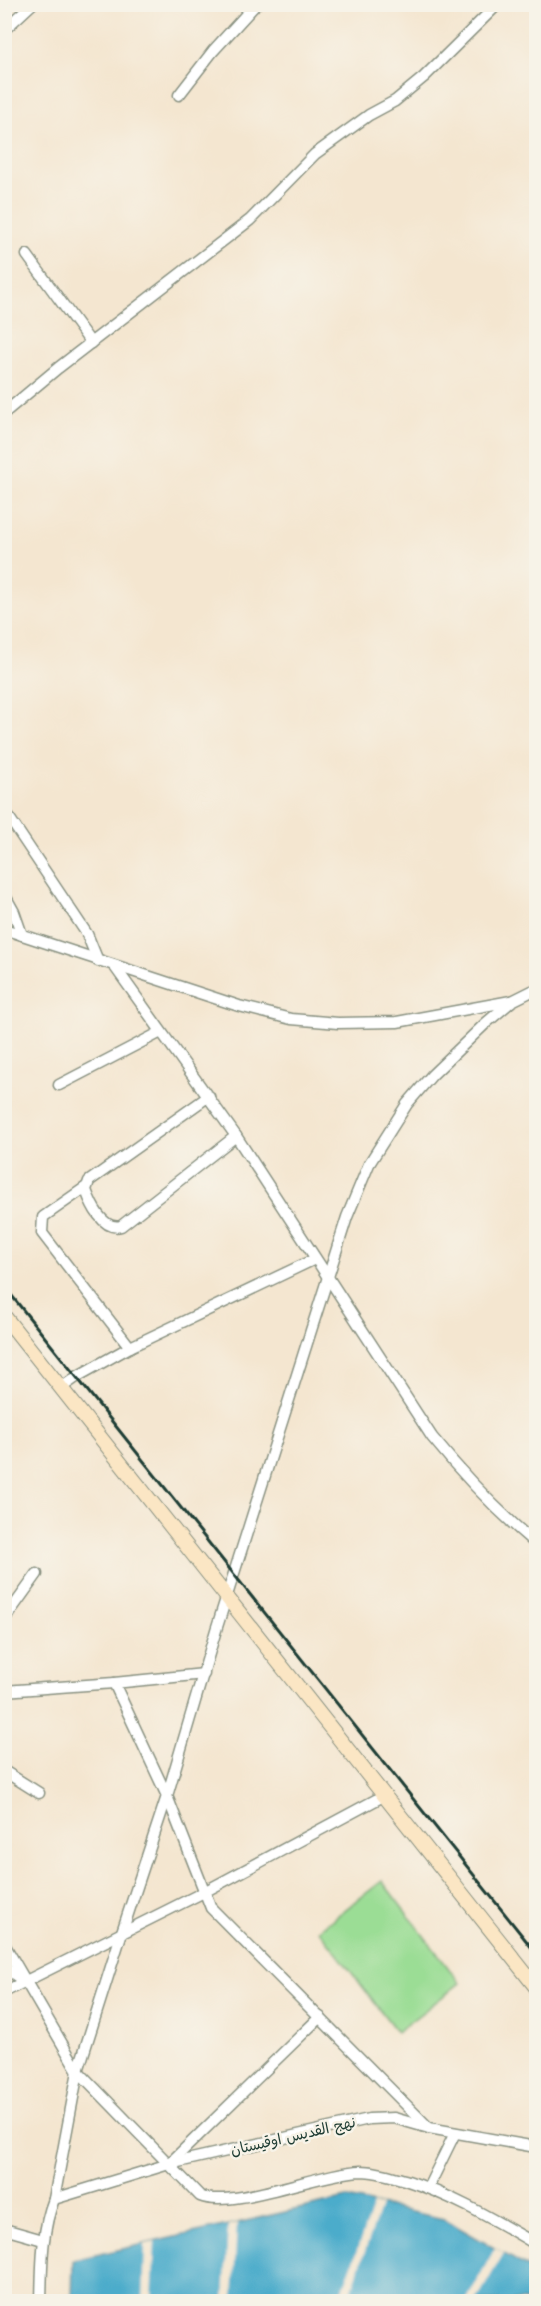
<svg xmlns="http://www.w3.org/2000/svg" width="541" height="2306" font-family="'Playpen Sans','Playpen Sans Arabic',sans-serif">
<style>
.green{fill:#9bdd95;stroke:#5d8d64;stroke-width:1.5}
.water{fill:#4caccb;stroke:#367480;stroke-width:1.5}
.pier{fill:#f4e6d0}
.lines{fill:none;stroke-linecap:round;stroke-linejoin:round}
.street-casing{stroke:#8a9282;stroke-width:13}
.secondary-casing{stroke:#8a9282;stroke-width:16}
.street{stroke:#fff;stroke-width:10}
.secondary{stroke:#fbe6c4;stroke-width:14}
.rail{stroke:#1f3d34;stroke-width:3}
.labels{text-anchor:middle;stroke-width:5;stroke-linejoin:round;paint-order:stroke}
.street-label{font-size:15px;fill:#1f3d34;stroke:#f7f3e8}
</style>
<rect width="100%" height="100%" fill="#f7f3e8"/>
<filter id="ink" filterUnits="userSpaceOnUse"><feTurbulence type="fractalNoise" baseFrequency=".0167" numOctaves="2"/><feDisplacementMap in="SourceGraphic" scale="12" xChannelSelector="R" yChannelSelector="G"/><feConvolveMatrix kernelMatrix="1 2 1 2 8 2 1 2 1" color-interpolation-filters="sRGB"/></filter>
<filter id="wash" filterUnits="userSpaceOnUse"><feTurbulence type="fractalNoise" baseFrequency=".008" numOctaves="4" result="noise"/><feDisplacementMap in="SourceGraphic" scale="24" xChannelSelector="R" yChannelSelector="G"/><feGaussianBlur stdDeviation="1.35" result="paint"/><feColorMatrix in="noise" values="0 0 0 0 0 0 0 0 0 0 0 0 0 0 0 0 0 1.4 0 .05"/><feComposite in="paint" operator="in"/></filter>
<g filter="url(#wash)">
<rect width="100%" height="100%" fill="#f4e6d0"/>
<polygon class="green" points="382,1881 460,1983 397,2032 319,1930"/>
<polygon class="water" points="347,2198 444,2219 536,2272 536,2301 72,2302 73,2260"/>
<g class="pier">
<polygon points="373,2204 381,2205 348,2301 339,2301"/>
<polygon points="237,2223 233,2301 224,2301 228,2225"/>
<polygon points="155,2242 152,2301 143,2301 145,2244"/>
<polygon points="495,2248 504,2253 476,2301 466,2301"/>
</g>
</g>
<g filter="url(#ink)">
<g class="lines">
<g class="street-casing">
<g id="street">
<polyline points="4,30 32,4"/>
<polyline points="179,95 213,51 256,4"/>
<polyline points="27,255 91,343"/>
<polyline points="4,413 58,368 250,220 315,154 369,115 395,101 424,77 498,4"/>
<polyline points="4,810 87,934 98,961"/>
<polyline points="4,894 14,912 22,935"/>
<polyline points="4,929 239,1006 291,1019 338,1023 397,1022 511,1001"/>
<path d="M115 967 236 1136 432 1437C464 1476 498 1512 536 1544"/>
<polyline points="59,1085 161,1032"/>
<path d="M209 1096 89 1181 86 1190C91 1204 103 1231 121 1226L236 1136"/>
<polyline points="86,1187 43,1217 42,1233 130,1347"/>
<polyline points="61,1388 78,1376 130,1347 315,1259"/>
<polyline points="4,1620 37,1574"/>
<polyline points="114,1683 167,1796 211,1908 429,2128"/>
<polyline points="4,1691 114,1683 204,1674"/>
<polyline points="4,1771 39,1793"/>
<path d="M4 1944 78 2071 200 2196C232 2210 321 2172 361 2171 376 2171 391 2176 405 2180 452 2195 494 2220 536 2244"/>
<polyline points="4,1967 22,1980"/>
<polyline points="4,1992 204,1892 385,1795"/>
<polyline points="170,2163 320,2017"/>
<polyline points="428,2188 455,2133"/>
<polyline points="54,2199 169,2164 369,2119 394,2118 429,2128 536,2147"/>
<polyline points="4,2229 43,2240"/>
<path d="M41 2302C42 2267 41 2232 54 2199L78 2071 122 1932 167 1796 216 1630 347 1217 369 1164 407 1104 432 1075 486 1023 512 1001 536 989"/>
</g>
</g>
<g class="secondary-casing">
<polyline id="secondary" points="4,1316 536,1987"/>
</g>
<use href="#street" class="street"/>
<use href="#secondary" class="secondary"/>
<polyline class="rail" points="4,1286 536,1953"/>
</g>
</g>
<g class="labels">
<g class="street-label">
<text transform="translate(293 2136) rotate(-13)" y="5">نهج القديس اوقيستان</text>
</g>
</g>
<rect width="541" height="2306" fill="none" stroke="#f7f3e8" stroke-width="24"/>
</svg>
